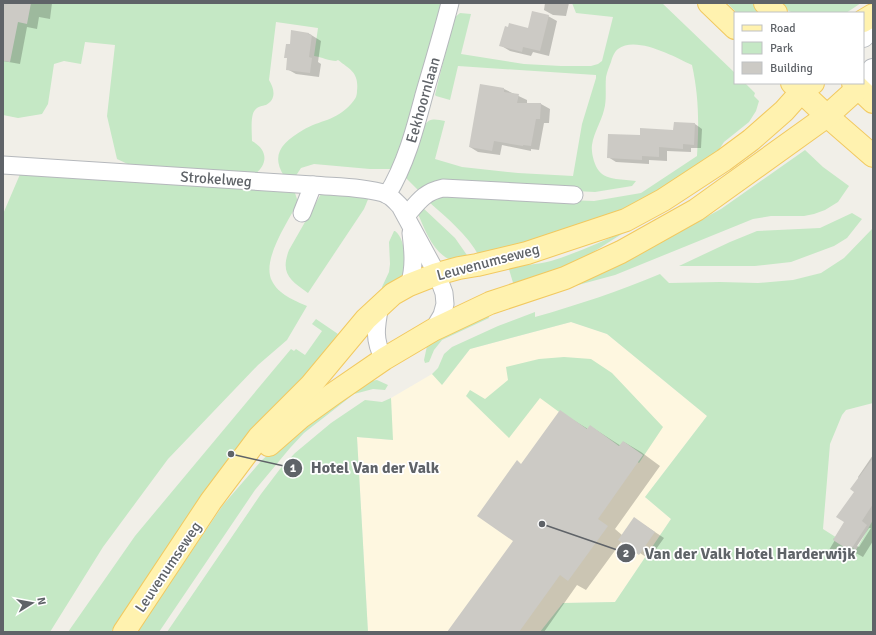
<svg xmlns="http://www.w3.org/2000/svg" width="876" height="635" font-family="Signika,sans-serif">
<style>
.commercial{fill:#fef7e0}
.green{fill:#c5e8c5}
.shadow{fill:#0003;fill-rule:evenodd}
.building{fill:#cccac5}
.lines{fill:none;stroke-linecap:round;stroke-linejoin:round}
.minor-casing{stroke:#b5b8bc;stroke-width:19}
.secondary-casing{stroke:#b6babf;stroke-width:24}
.primary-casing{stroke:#f2c960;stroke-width:24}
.minor{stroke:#fff;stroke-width:17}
.secondary{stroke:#fff;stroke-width:22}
.primary{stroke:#fff2af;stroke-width:22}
.labels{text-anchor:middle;stroke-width:3.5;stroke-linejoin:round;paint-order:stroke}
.street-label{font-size:15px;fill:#5f6368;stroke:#fff}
.leader{fill:none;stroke:#5f6368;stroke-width:1.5}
.callout-dot{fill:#5f6368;stroke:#fff;stroke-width:1.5}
.mark-label{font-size:12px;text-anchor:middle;font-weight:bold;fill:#fff}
.callout-label{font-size:16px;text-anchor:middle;font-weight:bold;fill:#5f6368;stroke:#fff;stroke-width:3.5;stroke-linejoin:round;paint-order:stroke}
</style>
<rect width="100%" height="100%" fill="#f1efe8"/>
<polygon class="commercial" points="571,322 607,334 707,416 645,497 671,519 615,602 563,603 540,632 368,632 357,437 392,440 391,398 432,374 443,384 470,349"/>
<g class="green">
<path d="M3 3H443L403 141 392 169H370L314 164 301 168 295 177 284 176C270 154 283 142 303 130 320 120 336 121 351 104 355 99 357 97 357 91 359 73 351 70 338 60L336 61C329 61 322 57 314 56L318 28 276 22 269 80C274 88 277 99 266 105 262 106 258 106 255 110 250 115 252 134 252 141 267 149 269 163 255 174L134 167 117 159 107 116 115 45 85 42 81 64 64 61 54 64 48 104 42 114 18 118 3 115Z"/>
<path d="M572 3H662L735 73V83H745L755 93 754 96 759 101 756 111 749 122 724 142 712 160 632 208 480 258C469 236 447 218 429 202L435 195 594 201 641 193 697 156C699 124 699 97 692 65 675 57 636 35 618 49 614 52 612 58 611 62 609 67 607 72 606 77 605 88 607 99 604 110 601 122 594 132 592 145 591 152 594 165 599 171 607 181 624 179 636 181L632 186 595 192 513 188 421 193 406 178 415 155 425 125C430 117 437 120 445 121L435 159 462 167 518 173 573 176 582 124 596 78V75L458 66 450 100 436 96 435 95 454 18 460 13 471 14 461 54 524 64 561 66H591L598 64 602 61 613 17 576 13Z"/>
<polygon points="727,3 755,3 768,13 737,13"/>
<polygon points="773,3 861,3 846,13 793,13"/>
<polygon points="805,150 823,167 849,186 838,202 825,210 814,214 804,216 771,216 753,219 615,275 567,288 500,312 499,307 643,251 721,209"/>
<path d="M21 172 295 193 298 202C288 222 261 260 272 281 278 294 295 301 307 306L287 340 258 365 168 459 103 547 50 632H3V214Z"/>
<path d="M321 194 369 197 364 209 308 293C290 280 280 274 289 250Z"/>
<path d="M422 207 455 238 469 258 451 260C433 253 425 230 418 214Z"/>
<polygon points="852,213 862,219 847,238 834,246 791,262 755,266 679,266 730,242 757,231 820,228"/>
<path d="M872 229 873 403 846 410 842 415 830 444 823 529 856 550 873 520V632H540L563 603 615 602 671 519 645 497 707 416 607 334 571 322 470 349 442 385 432 374 438 368 444 354 452 347 498 326 535 312V317C578 305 619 291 660 274L669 283 720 282 758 283 793 280 821 273 844 258Z"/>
<path d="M628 230 587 256 554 273 514 286 508 266C523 265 537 265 551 261 577 253 603 241 628 230Z"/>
<path d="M394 231H395C406 239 405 263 405 275L384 297 382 287 389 272 390 264 389 242Z"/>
<polygon points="487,312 489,318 442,340 434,350 429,362 425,363 424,360 427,346 436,337"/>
<polygon points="316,319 338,334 303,380 203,495 111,632 68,632 135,536 291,349 294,351 296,349 305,355 322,331 312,324"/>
<polygon points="564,357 591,359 612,373 663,427 639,463 590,426 585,431 540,398 509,438 466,396 470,390 485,399 508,380 506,367 539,359"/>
<polygon points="377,380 388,385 385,390 373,389 354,394 304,433 290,448 255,490 159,632 137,632 223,505 262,460 323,408 364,382"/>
<polygon points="391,398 393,440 357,437 368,632 167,632 261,494 280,469 295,453 331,423 365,400 382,402"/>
</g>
<g class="shadow">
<polygon points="4,3 52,3 50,19 39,17 37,29 27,27 20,64 3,61"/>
<polygon points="545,3 569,3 566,16 553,15 544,10"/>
<polygon points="548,16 557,21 549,56 533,52 531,56 510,51 500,45"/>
<polygon points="308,33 321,41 318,62 321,64 319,77 296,74 287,69 288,59 286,57 290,46"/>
<polygon points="504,89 527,100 527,104 541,104 550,109 549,123 544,123 539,150 531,149 531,151 502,145 500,155 478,152 470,147"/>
<polygon points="695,124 702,129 701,148 691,148 691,152 667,151 667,161 649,160 649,164 616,162 608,157 641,136 674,131"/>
<polygon points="560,412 588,429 590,426 621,446 624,442 641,452 660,466 615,529 622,535 643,524 664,538 649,559 622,541 586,590 577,585 544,632 449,632 514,541 517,462 522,465"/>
<path d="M873 455V541L863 557 852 551 846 560 829 550 835 540 833 539 836 538 845 522 859 479 858 477ZM869 528H871L859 547 857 546Z"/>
</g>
<g class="building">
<polygon points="3,3 31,3 27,24 18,22 10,62 3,61"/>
<polygon points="532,11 549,15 540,51 523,47 522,52 499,46 505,26 508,27 509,23 528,28"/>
<polygon points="291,30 309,33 308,34 312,35 309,57 312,58 310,73 286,70 287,58 284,58 286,44 290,44"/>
<polygon points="480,84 504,88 504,92 519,94 517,103 541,103 540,119 536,119 531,146 523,145 523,146 494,141 492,151 469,147"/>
<polygon points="674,122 695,123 694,145 683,144 683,149 659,147 659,157 642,156 642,160 607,158 608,134 640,135 640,128 673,130"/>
<polygon points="560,410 587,429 590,425 619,446 623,441 643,455 598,519 608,526 568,581 560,575 519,632 447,632 513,541 477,516 517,460 521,464"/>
<polygon points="873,458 873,504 862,521 867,525 850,551 833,540 844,522 836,517 854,492 850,489"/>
<polygon points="634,517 655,532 639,555 618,540"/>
</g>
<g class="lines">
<g class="minor-casing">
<g id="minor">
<path d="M3 165 313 185C334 187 367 187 386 194 392 197 396 202 400 206L437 274 444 293 445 304 442 315 433 330"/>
<path d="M387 195C406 164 415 129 424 95 433 64 442 34 450 3"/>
<polyline points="302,213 313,185"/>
<path d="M406 216C418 202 424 192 443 188L574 195"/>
<path d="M409 285C415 268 413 250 411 233"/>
<path d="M380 305C376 326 373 340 384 359"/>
</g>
</g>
<g class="secondary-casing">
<g id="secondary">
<polyline points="863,36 873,25"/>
<polyline points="863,82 873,70"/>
</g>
</g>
<g class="primary-casing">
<g id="primary">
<polyline points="709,3 735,28"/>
<polyline points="765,3 776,13"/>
<polyline points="863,21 873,15"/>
<polyline points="792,83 827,116 873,156"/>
<polyline points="853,83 873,102"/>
<polyline points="269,445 301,417 333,394 384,359 433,330 490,303 565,278 621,252 696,210 827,116 858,88"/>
<polyline points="124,632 211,501 259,437 311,385 366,319 393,294 409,285 437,274 459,268 477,265 527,253 626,220 663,200 724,160 751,140 784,111 801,92 813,83"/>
</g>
</g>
<use href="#minor" class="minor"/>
<use href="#secondary" class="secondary"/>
<use href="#primary" class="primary"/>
</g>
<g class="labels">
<g class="street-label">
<text transform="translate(423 100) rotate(-74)" y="5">Eekhoornlaan</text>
<text transform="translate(216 179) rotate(4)" y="5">Strokelweg</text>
<text transform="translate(488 262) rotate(-15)" y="5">Leuvenumseweg</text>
<text transform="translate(168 567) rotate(-56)" y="5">Leuvenumseweg</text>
</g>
</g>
<path class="leader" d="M231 454L293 468M542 524L626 553"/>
<g class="callout-dot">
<circle cx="231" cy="454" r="4"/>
<circle cx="542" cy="524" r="4"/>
<circle cx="293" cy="468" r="10"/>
<circle cx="626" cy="553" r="10"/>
</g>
<g class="mark-label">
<text x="293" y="472">1</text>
<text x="626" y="557">2</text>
</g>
<g class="callout-label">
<text x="375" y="473">Hotel Van der Valk</text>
<text x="750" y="559">Van der Valk Hotel Harderwijk</text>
</g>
<rect width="876" height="635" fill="none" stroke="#5f6368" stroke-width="8"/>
<rect x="734" y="12" width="130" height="72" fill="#ffffff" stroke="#bfc1c3"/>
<rect x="742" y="25" width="20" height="6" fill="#fff2af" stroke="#bfc1c3"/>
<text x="770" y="32" font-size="12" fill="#5f6368">Road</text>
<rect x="742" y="42" width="20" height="12" fill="#c5e8c5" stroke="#bfc1c3"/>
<text x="770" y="52" font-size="12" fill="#5f6368">Park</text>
<rect x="742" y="62" width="20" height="12" fill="#cccac5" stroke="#bfc1c3"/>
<text x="770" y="72" font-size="12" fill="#5f6368">Building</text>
<g transform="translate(32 603) rotate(79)" stroke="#ffffff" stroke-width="3" paint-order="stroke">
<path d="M0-3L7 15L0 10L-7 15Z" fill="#5f6368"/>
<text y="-6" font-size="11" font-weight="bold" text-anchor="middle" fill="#5f6368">N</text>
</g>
</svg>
